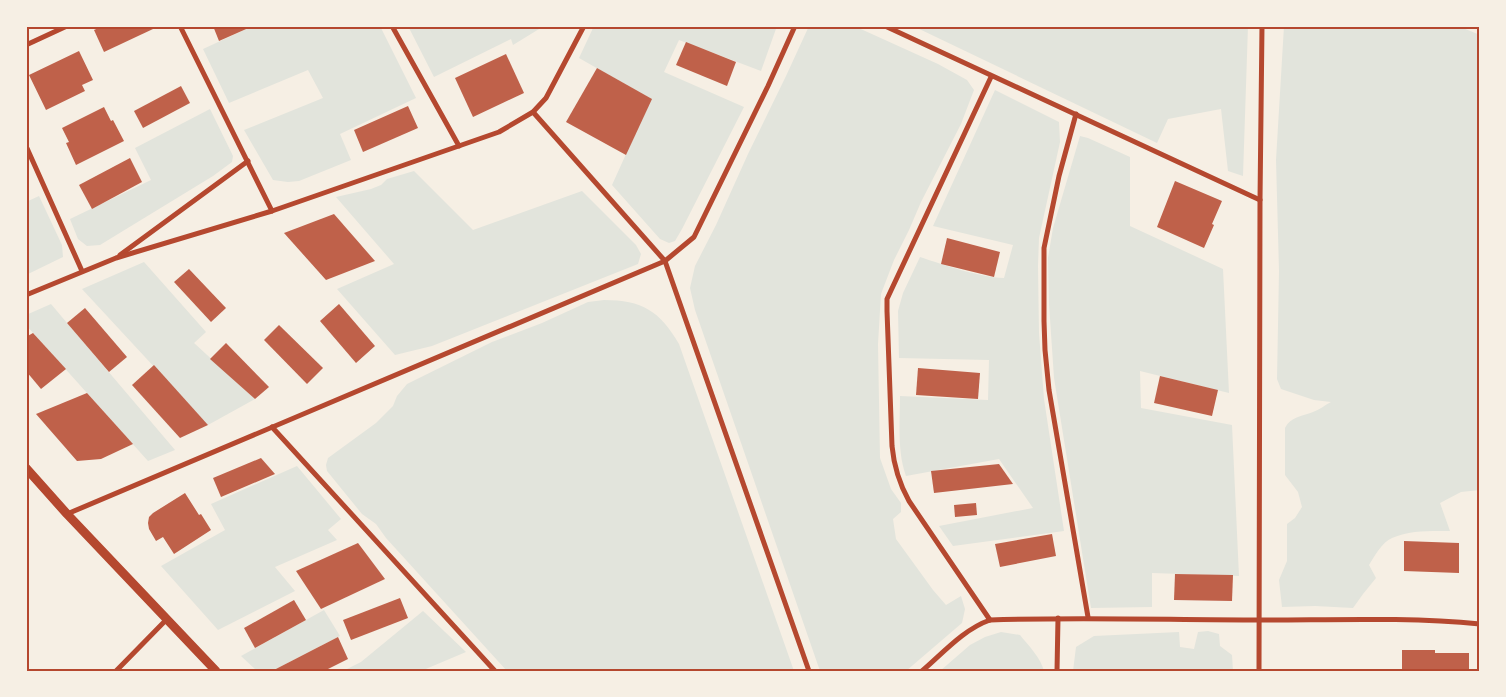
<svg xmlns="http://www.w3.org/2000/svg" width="1506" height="697" font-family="'Alegreya Sans',sans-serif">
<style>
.green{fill:#e2e4dc}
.building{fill:#bf614a}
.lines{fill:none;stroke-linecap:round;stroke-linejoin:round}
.minor{stroke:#b5482f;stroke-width:5}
.tertiary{stroke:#b5482f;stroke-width:9}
.neatline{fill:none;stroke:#b5482f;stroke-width:2}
</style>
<rect width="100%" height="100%" fill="#f6efe4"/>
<g class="green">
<polygon points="253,26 380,26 416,98 340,134 351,160 299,181 288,182 273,180 244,130 323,98 308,70 229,103 203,49"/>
<polygon points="408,26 544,26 513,45 511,39 434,77"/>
<polygon points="594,26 777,26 761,71 679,40 664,72 744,107 682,229 675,241 669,243 660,239 612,185 651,99 579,58"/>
<polygon points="809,26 853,26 863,30 938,64 967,80 974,90 961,124 921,202 909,230 894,260 881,294 878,344 880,458 891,489 901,503 901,512 893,519 896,539 933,590 946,605 961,596 965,609 962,623 906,671 820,671 695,310 690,288 695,266 716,225 748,154 786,76"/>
<polygon points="913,26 1248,26 1243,176 1228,171 1221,109 1168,119 1157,143"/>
<path d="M1284 26H1458L1480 35V490L1461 492 1440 503 1450 531C1431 531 1410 530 1392 538 1382 542 1374 557 1369 565L1376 578 1363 594 1353 608 1315 606 1282 607 1279 580 1287 561V524L1295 518 1302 507 1298 492 1285 475V428C1290 417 1302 416 1313 412 1319 410 1325 405 1331 402L1314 400 1281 389 1277 379 1279 271 1276 160Z"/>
<path d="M995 90 1059 122 1060 142 1039 238 1038 266 1039 333 1044 399 1064 531 953 546 939 526 1033 508 999 459 906 476C897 451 900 422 900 396L988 400 989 360 899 358 898 311 903 293 920 257C944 265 979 277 1004 278L1013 245 933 226Z"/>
<polygon points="210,109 233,156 232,162 213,176 100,245 87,246 78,239 70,219 151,180 135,148"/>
<polygon points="1080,136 1088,138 1130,157 1130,226 1223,269 1229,393 1140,371 1141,408 1232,425 1239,576 1152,573 1152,607 1091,608 1054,378 1049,304 1048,258 1053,228"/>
<polygon points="414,171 473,230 582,191 636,245 641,254 638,264 432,346 395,355 337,289 394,264 336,197 371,189 381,185 387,179"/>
<polygon points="39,196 62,245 63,257 26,275 26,202"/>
<polygon points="144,262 206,332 194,343 255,399 208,425 82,289"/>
<path d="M604 300C642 300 660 311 679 344L794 671H507L386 538 376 524 362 514 327 471 326 465 328 458 376 423 393 406 397 396 407 384 492 342 542 323 588 302Z"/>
<polygon points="51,304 67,323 175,450 148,461 26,325 26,315"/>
<polygon points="297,466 341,519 328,530 337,540 275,567 295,591 218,630 161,566 225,530 211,504"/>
<polygon points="324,610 340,636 272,671 257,671 241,656"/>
<polygon points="423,611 466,652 421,671 343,671 361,662"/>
<polygon points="1208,631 1219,634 1220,646 1232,655 1233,671 1073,671 1076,647 1094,636 1179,632 1180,647 1194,649 1198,632"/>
<path d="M1001 632 1020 635C1028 645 1041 658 1044 671H940L970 645 985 637Z"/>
</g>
<g class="building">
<polygon points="103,26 152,26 153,29 104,52 94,30"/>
<polygon points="213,26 253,26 219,41"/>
<polygon points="686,42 736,62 727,86 676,65"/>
<polygon points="79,51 93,80 82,85 85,91 46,110 29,75"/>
<polygon points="506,54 524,93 473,117 455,78"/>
<polygon points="597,68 652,99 626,155 566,122"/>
<polygon points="181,86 190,103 143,128 134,111"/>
<polygon points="408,106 418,128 363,152 354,130"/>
<polygon points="104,107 111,121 113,120 124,141 76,165 66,143 69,142 62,128"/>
<polygon points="130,158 142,182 92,209 79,185"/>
<polygon points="1175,181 1222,201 1212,224 1214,225 1204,248 1157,227"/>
<polygon points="334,214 375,261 326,280 284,233"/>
<polygon points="947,238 1000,252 994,277 941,264"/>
<polygon points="189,269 226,308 211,322 174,282"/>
<polygon points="339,304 375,346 356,363 320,321"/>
<polygon points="85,308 127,357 109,372 67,323"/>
<polygon points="279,325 323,368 307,384 264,340"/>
<polygon points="33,333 66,369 41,389 26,371 26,337"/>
<polygon points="226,343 269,387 255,399 210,359"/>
<polygon points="154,365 208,425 180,438 132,385"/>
<polygon points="918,368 980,373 978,399 916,395"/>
<polygon points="1160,376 1218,390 1212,416 1154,403"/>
<polygon points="87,393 133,444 101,459 77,461 36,414"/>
<polygon points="261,458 275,474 221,497 213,478"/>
<polygon points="999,464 1013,484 934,493 931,471"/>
<polygon points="185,493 199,515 201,514 211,530 174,554 163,537 156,541 149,529 148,523 149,517 153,513"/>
<polygon points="976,503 977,515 955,517 954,505"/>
<polygon points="1052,534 1056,556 1000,567 995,544"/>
<polygon points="1404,541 1459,543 1459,573 1404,571"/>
<polygon points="358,543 385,579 321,609 296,571"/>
<polygon points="1175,574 1233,575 1232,601 1174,600"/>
<polygon points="400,598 408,618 351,640 343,620"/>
<polygon points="294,600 306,620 255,648 244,628"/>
<polygon points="338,637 348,659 324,671 272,671"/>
<polygon points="1402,650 1435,650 1435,653 1469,653 1469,671 1402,671"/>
</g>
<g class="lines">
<g class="minor">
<polyline points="180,26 272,211"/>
<polyline points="392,26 459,146"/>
<polyline points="885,26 1260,200"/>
<polyline points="26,45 67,26"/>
<polyline points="533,112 665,261 809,671"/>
<polyline points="1076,114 1059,176 1044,248 1044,321 1045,350 1049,390 1088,617"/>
<polyline points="26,146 82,271"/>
<polyline points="120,255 248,161"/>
<polyline points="26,295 116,258 272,211 499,132 533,112 546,98 584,26"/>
<polyline points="272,427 495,671"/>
<polyline points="67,514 665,261 694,237 768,86 795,26"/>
<path d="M990 620 909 501C899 483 894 467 892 446L887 311V299L991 77"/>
<polyline points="116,671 166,620"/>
<path d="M922 671C943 653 964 629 990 620 1080 617 1170 620 1260 620 1333 620 1407 617 1480 624"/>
<polyline points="1057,671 1058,618"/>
<polyline points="1259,671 1260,200 1262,26"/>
</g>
<polyline class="tertiary" points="26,468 67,514 216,671"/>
</g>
<rect width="1506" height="697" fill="none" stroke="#f6efe4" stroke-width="55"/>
<rect x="28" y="28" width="1450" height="642" class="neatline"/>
</svg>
